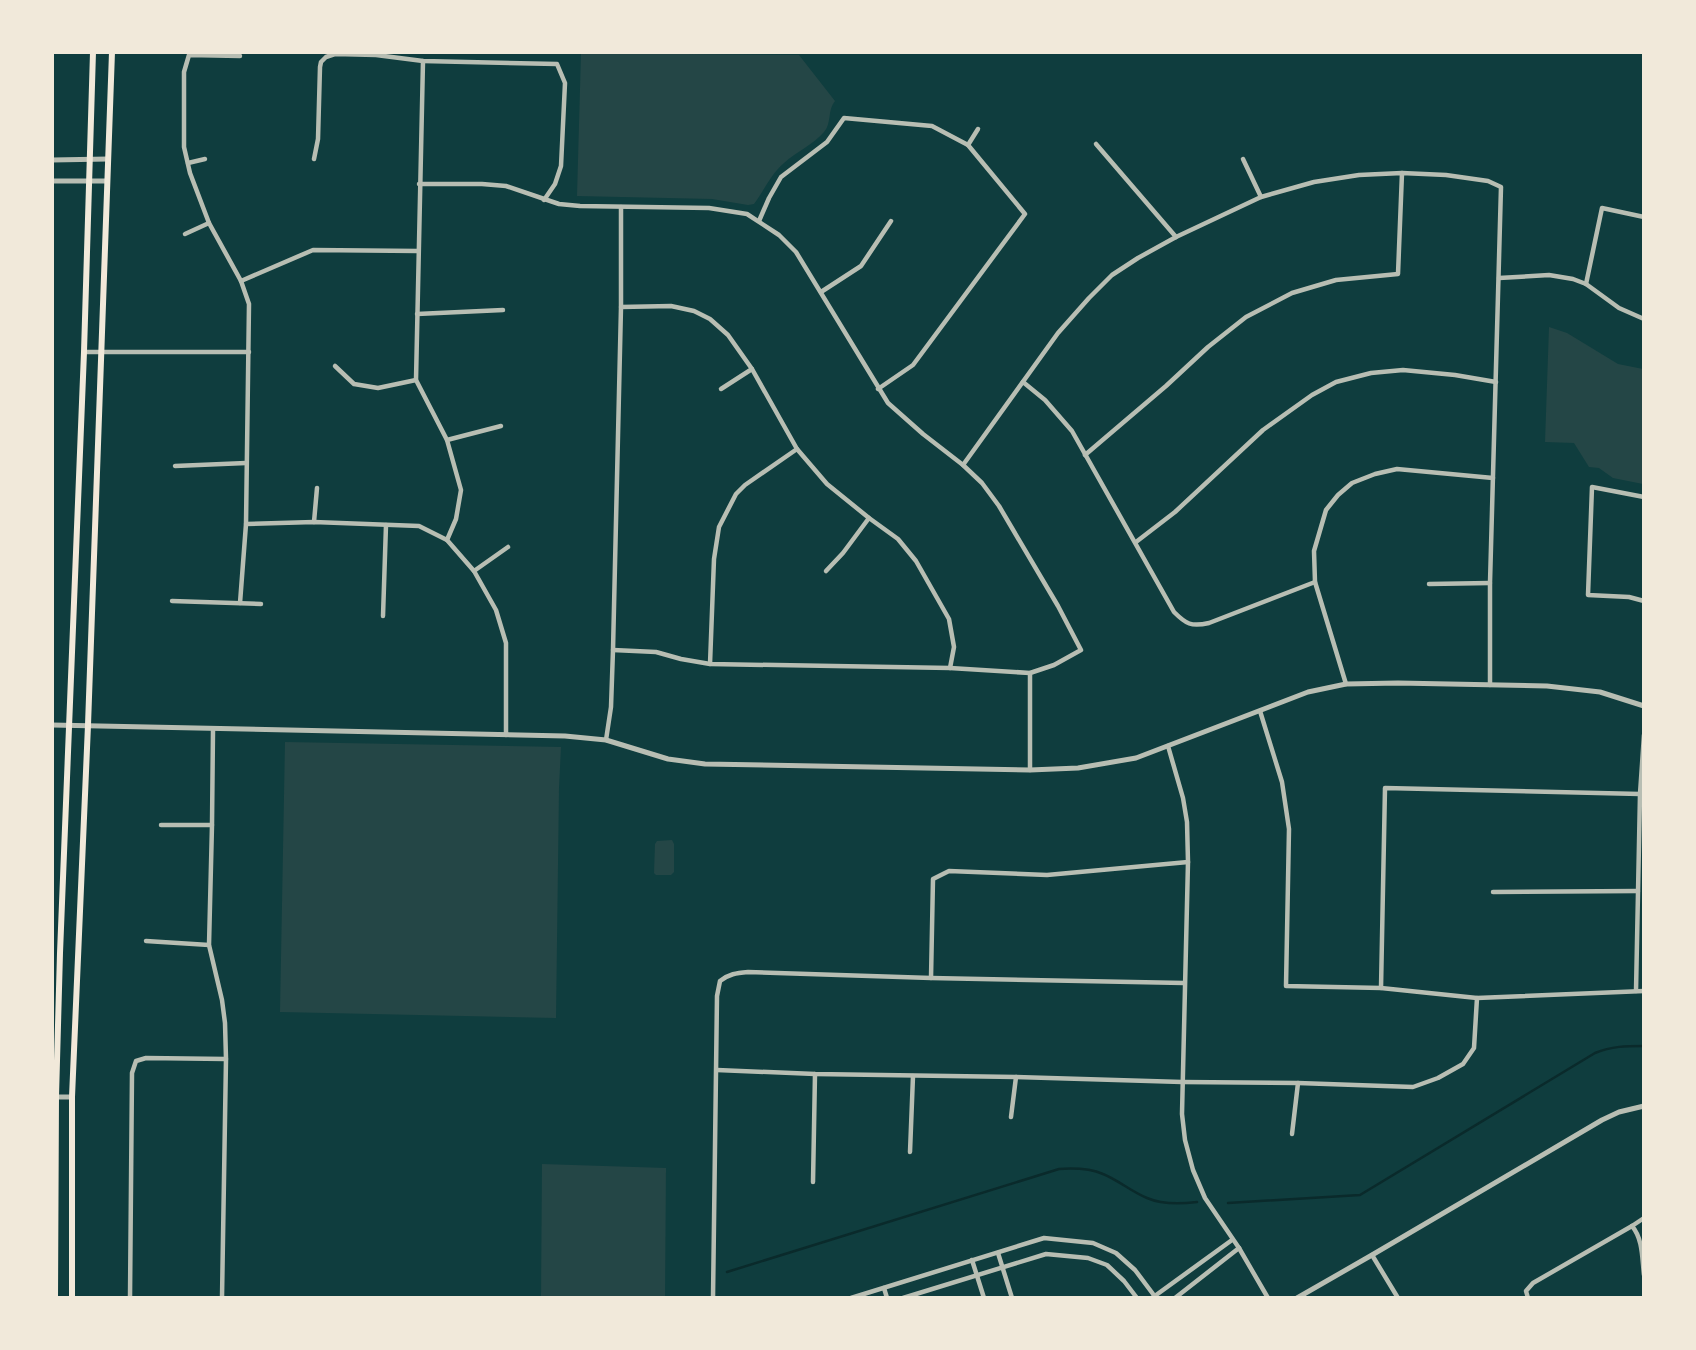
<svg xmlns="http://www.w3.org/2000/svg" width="1696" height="1350" font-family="'Titillium Web',sans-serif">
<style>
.green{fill:#244646}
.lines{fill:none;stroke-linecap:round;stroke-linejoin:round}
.stream{stroke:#0a2a2b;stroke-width:2.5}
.minor{stroke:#b8beb3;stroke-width:4.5}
.tertiary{stroke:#b8beb3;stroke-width:5}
.secondary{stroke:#f1e9da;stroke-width:6}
</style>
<rect width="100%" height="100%" fill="#0f3d3e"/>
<g class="green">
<path d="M581 53 799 55 835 101C827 111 832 123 824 132 813 145 796 152 784 163 770 175 764 191 754 204L748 205 712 199 577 196Z"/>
<polygon points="1549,327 1567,333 1618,364 1643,369 1643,484 1613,478 1599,468 1589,467 1574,443 1545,442"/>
<polygon points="285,742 561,747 559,788 556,1018 280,1012"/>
<polygon points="672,840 674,844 674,872 671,875 656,875 654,873 655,844 657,841"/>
<polygon points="542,1164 666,1168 665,1297 541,1297"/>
</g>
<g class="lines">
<g class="stream">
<path d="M1228 1203 1360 1195 1595 1053C1612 1046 1626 1046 1644 1046"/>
<path d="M727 1272 1059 1169C1074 1168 1089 1168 1103 1174 1118 1180 1132 1192 1147 1198 1163 1205 1181 1204 1197 1202"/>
</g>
<g class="minor">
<polyline points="240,56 189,55 184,72 184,147 190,173 209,223 241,281 249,304 246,524 240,603"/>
<polyline points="423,61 416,380 447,440 461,490 456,519 447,540 474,571 496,610 506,643 506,735"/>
<polyline points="1096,144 1176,237"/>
<polyline points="968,145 978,129"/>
<polyline points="314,159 318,139 320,67 321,62 326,57 335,54 376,55 423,61 557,64 565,83 561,166 555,184 544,200"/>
<polyline points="1243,159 1261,197"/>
<polyline points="188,163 205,159"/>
<polyline points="419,184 482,184 506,186 559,204 580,206 709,208 747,214 779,235 796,252 888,403 923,434 963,465 982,483 999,506 1058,606 1081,650 1054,665 1030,673 950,668 710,664 681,659 656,652 613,650"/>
<polyline points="759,221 769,198 781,177 827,142 844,118 932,126 968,145 1025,214 913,365 878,389"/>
<polyline points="185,234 209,223"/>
<polyline points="1499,278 1549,275 1573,279 1586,284 1619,308 1644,319"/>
<polyline points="241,281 313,250 418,251"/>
<polyline points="1586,284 1602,208 1644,217"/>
<polyline points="821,292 861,266 891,221"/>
<polyline points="621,307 671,306 694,311 710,319 728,335 752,369 797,449 827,484 869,518 898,539 916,561 949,619 954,647 950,668"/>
<polyline points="417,314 503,310"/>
<polyline points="84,352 249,352"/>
<polyline points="335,366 354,384 378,388 416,380"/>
<path d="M1023 382 1045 400 1072 431 1174 612C1186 624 1191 627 1209 623L1315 582"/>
<polyline points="721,389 752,369"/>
<polyline points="447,440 501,426"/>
<polyline points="1085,455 1166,386 1208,347 1246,317 1292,293 1336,280 1398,274 1402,173"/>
<polyline points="963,465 1058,333 1089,298 1112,275 1138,258 1176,237 1261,197 1314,182 1359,175 1402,173 1446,175 1488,181 1501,187 1490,583 1490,685"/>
<polyline points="175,466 246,463"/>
<polyline points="1644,497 1592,487 1588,595 1629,597 1644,601"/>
<polyline points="314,522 317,488"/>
<polyline points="246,524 314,522 419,526 447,540"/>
<polyline points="1136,542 1175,512 1263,430 1312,395 1336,382 1371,373 1403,370 1455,375 1496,382"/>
<polyline points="474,571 508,547"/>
<polyline points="826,571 843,553 869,518"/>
<polyline points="1429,584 1490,583"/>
<polyline points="172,601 261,604"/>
<polyline points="383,616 386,525"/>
<polyline points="710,664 714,559 719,527 736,494 745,485 797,449"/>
<polyline points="1030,673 1030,770"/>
<polyline points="1346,684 1315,582 1314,551 1326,510 1338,495 1352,483 1375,474 1397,469 1493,478"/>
<polyline points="1260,711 1282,782 1289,829 1286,986 1381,988 1477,998 1644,991"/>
<polyline points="213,730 212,825 209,945 222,1000 225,1023 226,1059 222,1298"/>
<polyline points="606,740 611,707 613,650 621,307 621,207"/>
<polyline points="1168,746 1183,798 1187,822 1188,862 1182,1114 1185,1140 1193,1170 1205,1198 1239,1248 1268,1298"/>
<polyline points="161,825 212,825"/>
<polyline points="1493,892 1638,891"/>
<polyline points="146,941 209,945"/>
<polyline points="931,978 933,879 949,871 1047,875 1188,862"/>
<polyline points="1381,988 1385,788 1640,794"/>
<polyline points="1636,991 1640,794 1644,735"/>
<polyline points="717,1070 815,1074 1016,1077 1182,1082 1298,1083 1413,1087 1438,1078 1463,1064 1474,1048 1477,998"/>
<polyline points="1011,1117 1016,1077"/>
<polyline points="1292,1134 1298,1083"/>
<polyline points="910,1152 913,1076"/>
<polyline points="813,1182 815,1074"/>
<path d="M1632 1226C1643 1239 1642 1258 1644 1275"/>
<polyline points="998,1253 1012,1298"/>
<polyline points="1372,1255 1398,1298"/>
<polyline points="972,1260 984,1298"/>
<polyline points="884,1288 887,1298"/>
<polyline points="130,1298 132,1073 136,1061 146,1058 226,1059"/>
<path d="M713 1298 717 996 720 981C729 974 736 973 748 972L931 978 1184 983"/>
<polyline points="851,1298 1044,1238 1093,1243 1116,1253 1135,1270 1156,1298"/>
<polyline points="903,1298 1046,1254 1088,1258 1107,1265 1124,1281 1137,1298"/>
<polyline points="1152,1298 1232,1240"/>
<polyline points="1175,1298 1239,1248"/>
<polyline points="1528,1298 1526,1291 1533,1283 1632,1226 1644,1218"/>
</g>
<g class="tertiary">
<polyline points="52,160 108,159"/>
<polyline points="52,181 107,181"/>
<polyline points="52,725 565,736 606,740 668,759 705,764 1030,770 1078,768 1136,758 1308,692 1346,684 1398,683 1547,686 1600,692 1644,706"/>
<polyline points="52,1097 72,1097"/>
<polyline points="1297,1298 1372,1255 1602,1120 1619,1112 1644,1106"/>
</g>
<g class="secondary">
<polyline points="55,1298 56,1097 60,953 84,352 93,52"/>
<polyline points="72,1298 72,1097 88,725 112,52"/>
</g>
</g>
<rect width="1696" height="1350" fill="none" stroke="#f1e9da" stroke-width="108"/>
</svg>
